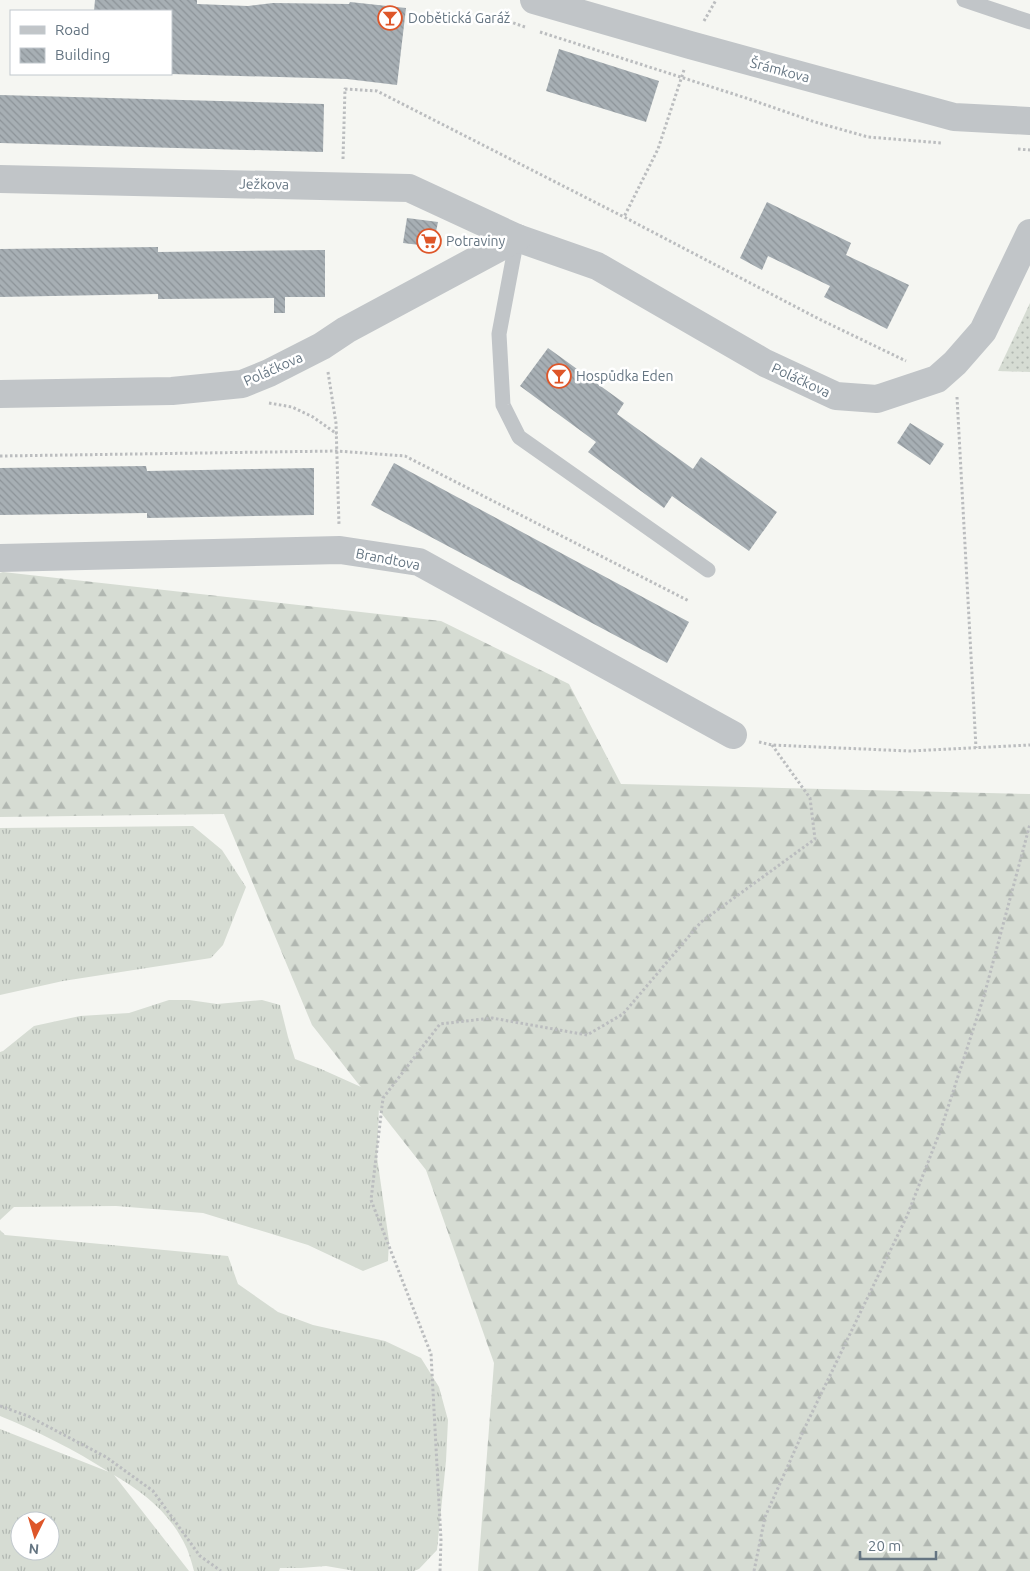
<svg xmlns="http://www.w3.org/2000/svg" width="1030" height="1571" font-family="Ubuntu,sans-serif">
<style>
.grass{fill:url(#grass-tufts);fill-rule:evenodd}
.forest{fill:url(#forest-firs)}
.park{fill:url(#park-dots)}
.building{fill:url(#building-back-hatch)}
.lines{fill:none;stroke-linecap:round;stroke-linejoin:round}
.path{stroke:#bbbdbf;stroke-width:3;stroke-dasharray:2.5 2.5;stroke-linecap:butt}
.service{stroke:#c1c5c8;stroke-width:15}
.minor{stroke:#c1c5c8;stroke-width:28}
.labels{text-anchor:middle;stroke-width:5;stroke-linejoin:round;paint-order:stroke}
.poi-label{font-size:14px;fill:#657582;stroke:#fff;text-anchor:start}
.street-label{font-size:14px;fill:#657582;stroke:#fff}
</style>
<defs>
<pattern id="grass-tufts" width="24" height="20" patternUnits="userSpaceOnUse" patternTransform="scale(1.25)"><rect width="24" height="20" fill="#d6dcd3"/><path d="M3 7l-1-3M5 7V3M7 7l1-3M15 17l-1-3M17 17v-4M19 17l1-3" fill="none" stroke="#b1b7b1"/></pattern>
<pattern id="forest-firs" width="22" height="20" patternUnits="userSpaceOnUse" patternTransform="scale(1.25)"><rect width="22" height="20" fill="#d6dcd3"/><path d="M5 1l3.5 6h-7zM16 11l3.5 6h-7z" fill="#b1b7b1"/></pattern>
<pattern id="park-dots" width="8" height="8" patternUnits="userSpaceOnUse" patternTransform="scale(1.25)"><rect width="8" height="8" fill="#d6dcd3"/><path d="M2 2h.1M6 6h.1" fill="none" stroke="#b1b7b1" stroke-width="1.8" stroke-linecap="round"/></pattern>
<pattern id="building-back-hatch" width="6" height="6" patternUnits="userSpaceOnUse" patternTransform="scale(1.25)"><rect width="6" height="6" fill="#a7afb4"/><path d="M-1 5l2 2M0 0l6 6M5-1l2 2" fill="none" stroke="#8c9398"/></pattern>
</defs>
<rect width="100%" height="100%" fill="#f5f6f2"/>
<g class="grass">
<polygon points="193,826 222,850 246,887 223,945 211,958 63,981 0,995 0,828"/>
<polygon points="169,1000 189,1000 217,1004 262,1000 280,1005 288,1037 295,1059 321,1069 370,1091 379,1107 377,1157 389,1241 388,1261 363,1271 308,1245 203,1213 116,1206 14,1207 0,1220 0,1052 3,1051 34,1026 80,1016 129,1013"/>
<path d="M0 1230 5 1235 228 1256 238 1284 278 1312 313 1325 385 1341 421 1358 439 1387 448 1420 446 1461 437 1550 419 1569 414 1571H355L326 1566 301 1568H280L279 1571H194C192 1564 190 1556 187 1549 172 1515 145 1493 114 1475L189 1571H0V1429L109 1472C75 1450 37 1431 0 1416ZM20 1521H50V1551H20Z"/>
</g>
<polygon class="forest" points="3,572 441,621 569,684 621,784 1030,794 1030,1571 478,1571 494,1363 426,1170 312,1025 224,814 0,817 0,573"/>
<polygon class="park" points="1030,303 1030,372 998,371"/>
<g class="building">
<polygon points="95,0 197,0 197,4 248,6 273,3 349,4 350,2 406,8 397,85 347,79 171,74 171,11 94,11"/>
<polygon points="559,49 659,81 646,122 546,91"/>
<polygon points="0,95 324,104 323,152 0,143"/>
<polygon points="767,202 851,243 846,255 909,285 887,329 824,297 830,286 768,256 762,270 740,258"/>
<polygon points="407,218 438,222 434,241 428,246 403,243"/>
<polygon points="158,247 158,252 325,250 325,297 285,297 285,313 274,313 274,298 158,299 158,294 0,297 0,249"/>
<polygon points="548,348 624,403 617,414 693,469 701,457 777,512 749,551 672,496 664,508 588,452 596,442 520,386"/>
<polygon points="910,423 944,444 930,465 897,443"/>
<polygon points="394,463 689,622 667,663 371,505"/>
<polygon points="146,466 147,471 314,468 314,515 147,518 147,513 0,515 0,468"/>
</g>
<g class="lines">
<g class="path">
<polyline points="464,14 508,21 525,27"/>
<polyline points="704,21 716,0"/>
<polyline points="540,32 746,98 815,122 868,137 942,143"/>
<polyline points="684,70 658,149 624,217 819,319 906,361"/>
<polyline points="1018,149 1030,150"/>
<polyline points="343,159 345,89 377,91 624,217"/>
<polyline points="328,372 336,423 339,525"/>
<polyline points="957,397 976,748"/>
<polyline points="269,403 292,407 313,417 337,434"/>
<polyline points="0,456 337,451 405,456 689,601"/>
<polyline points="759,742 772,745 909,751 1030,745"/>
<polyline points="0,1406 28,1416 106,1457 153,1491 200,1556 221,1571"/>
<polyline points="440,1571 441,1540 431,1354 371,1200 383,1098 440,1024 492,1018 587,1035 623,1014 701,922 815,839 810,798 772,745"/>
<polyline points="754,1571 765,1517 807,1423 907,1216 941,1129 984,996 1030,824"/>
</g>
<g class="service">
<polyline points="964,0 1030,22"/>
<polyline points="517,238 499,334 503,405 519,437 708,570"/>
</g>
<g class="minor">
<polyline points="534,0 690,45 954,117 1030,121"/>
<polyline points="0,179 409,188 517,238 597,266 765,363 836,396 877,399 937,379 955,363 983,331 1030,233"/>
<polyline points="0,394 172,391 242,384 269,373 322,346 346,330 517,238"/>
<polyline points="0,558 340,550 419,562 733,735"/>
</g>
</g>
<defs>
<g id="bar-ring" transform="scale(1.25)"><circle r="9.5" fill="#fff" stroke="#de5629" stroke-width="1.5"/><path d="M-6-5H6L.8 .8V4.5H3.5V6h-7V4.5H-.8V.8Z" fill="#de5629"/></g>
<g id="supermarket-ring" transform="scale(1.25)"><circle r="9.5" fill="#fff" stroke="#de5629" stroke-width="1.5"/><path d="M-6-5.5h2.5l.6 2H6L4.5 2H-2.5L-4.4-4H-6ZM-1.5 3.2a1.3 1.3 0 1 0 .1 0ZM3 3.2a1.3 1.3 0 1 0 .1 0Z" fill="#de5629"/></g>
</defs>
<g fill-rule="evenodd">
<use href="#bar-ring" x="390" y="18"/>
<use href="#supermarket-ring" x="429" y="241"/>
<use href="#bar-ring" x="559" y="376"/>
</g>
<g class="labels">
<g class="poi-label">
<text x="408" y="23">Dobětická Garáž</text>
<text x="446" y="246">Potraviny</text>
<text x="576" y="381">Hospůdka Eden</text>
</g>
<g class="street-label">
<text transform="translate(780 70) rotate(15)" y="5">Šrámkova</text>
<text transform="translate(264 184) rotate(1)" y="5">Ježkova</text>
<text transform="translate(273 369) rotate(-24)" y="5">Poláčkova</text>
<text transform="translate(801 380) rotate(25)" y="5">Poláčkova</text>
<text transform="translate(388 559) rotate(11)" y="5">Brandtova</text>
</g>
</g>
<rect x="10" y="10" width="162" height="65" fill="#ffffff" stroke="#c1c8cd"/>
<rect x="20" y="26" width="25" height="8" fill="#c1c5c8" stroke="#c1c8cd"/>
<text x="55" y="35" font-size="15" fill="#657582">Road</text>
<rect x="20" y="48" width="25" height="15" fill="url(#building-back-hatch)" stroke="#c1c8cd"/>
<text x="55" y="60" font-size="15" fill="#657582">Building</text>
<g transform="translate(35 1536) rotate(185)"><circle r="24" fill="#ffffff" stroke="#c1c8cd"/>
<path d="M0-4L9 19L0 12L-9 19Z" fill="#de5629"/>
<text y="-8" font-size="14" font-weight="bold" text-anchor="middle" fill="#657582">N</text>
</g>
<path d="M860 1551v8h76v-8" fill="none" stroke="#657582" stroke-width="2.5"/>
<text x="868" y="1551" font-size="15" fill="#657582" stroke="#ffffff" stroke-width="4" paint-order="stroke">20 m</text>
</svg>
